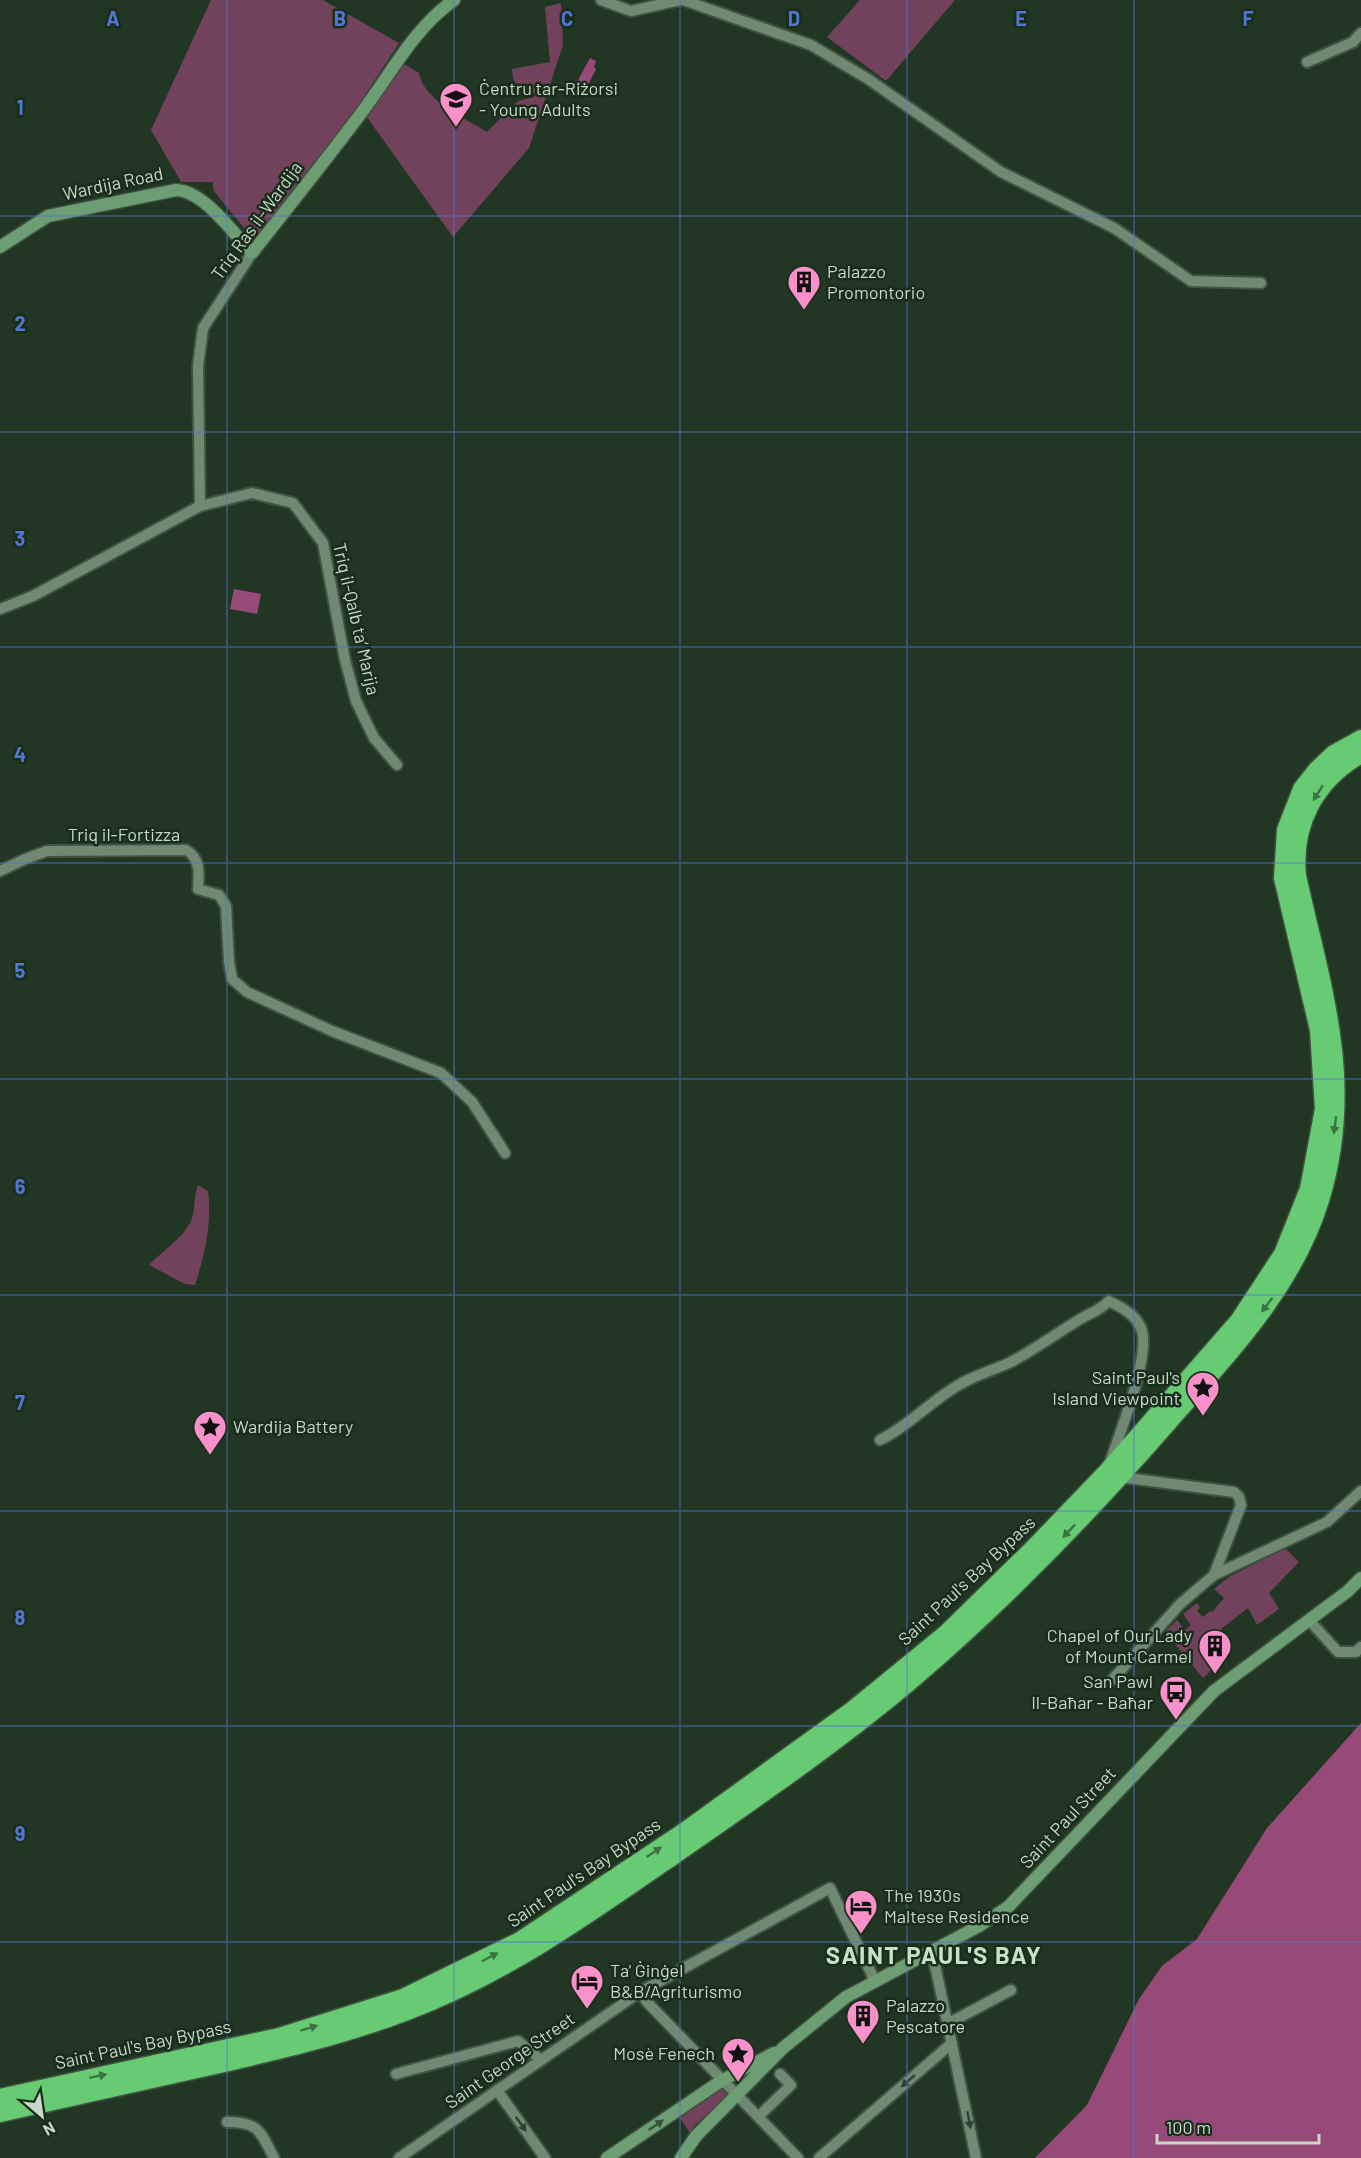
<svg xmlns="http://www.w3.org/2000/svg" width="1361" height="2158" font-family="Barlow,sans-serif">
<style>
.green{fill:#72415c}
.water{fill:#974a77}
.lines{fill:none;stroke-linecap:round;stroke-linejoin:round}
.street-casing{stroke:#3f5341;stroke-width:14}
.secondary-casing{stroke:#3f5341;stroke-width:15}
.highway-casing{stroke:#3f5341;stroke-width:21}
.street{stroke:#708972;stroke-width:10}
.secondary{stroke:#6d9d72;stroke-width:12}
.highway{stroke:#66cb72;stroke-width:18}
.oneway{fill:#3b7442}
.oneway2{fill:#2e4430}
.oneway3{fill:#365439}
.grid{fill:none;stroke:#5177d4;stroke-width:1.5;stroke-opacity:0.55}
.labels{text-anchor:middle;stroke-width:5;stroke-linejoin:round;paint-order:stroke}
.poi-label{font-size:18px;fill:#cad7cb;stroke:#182d1a;text-anchor:start}
.street-label{font-size:18px;fill:#cad7cb;stroke:#182d1a}
.district-label{font-size:24px;font-weight:bold;letter-spacing:1.5px;fill:#c6e1c7;stroke:#182d1a}
.grid-label{font-size:20px;text-anchor:middle;font-weight:bold;fill:#5177d4;stroke:#182d1a;stroke-width:5;stroke-linejoin:round;paint-order:stroke}
</style>
<rect width="100%" height="100%" fill="#223723"/>
<g class="green">
<polygon points="211,0 323,0 399,43 348,121 264,232 255,237 249,234 213,190 213,182 181,182 151,130"/>
<polygon points="860,0 955,0 886,81 827,37"/>
<path d="M561 3 563 45 529 148 453 237 366 116 404 64 419 73C423 100 466 119 487 132L518 101 534 97 537 93 520 94 513 78 512 69 550 62 545 7Z"/>
<path d="M198 1185 208 1191C212 1223 205 1254 195 1285L185 1284 149 1265C162 1251 181 1240 190 1223 196 1212 193 1197 198 1185Z"/>
<polygon points="1285,1548 1299,1562 1269,1593 1279,1609 1257,1625 1248,1608 1221,1629 1225,1636 1213,1645 1223,1659 1203,1678 1165,1632 1177,1620 1185,1630 1191,1625 1183,1614 1197,1603 1200,1607 1197,1611 1203,1617 1210,1611 1212,1612 1224,1598 1214,1589 1229,1577"/>
<polygon points="723,2088 729,2095 694,2126 690,2133 680,2118"/>
</g>
<g class="water">
<polygon points="590,58 596,61 594,67 596,69 587,87 577,82"/>
<polygon points="234,589 261,594 257,614 230,609"/>
<polygon points="1361,1723 1361,2158 1035,2158 1087,2105 1139,1999 1162,1966 1197,1939 1267,1828"/>
</g>
<g class="lines">
<g class="street-casing">
<g id="street">
<polyline points="601,0 631,11 680,0"/>
<polyline points="683,0 811,45 868,79 1001,172 1114,228 1191,281 1261,283"/>
<polyline points="1307,62 1353,42 1361,33"/>
<polyline points="200,506 198,366 203,328 252,253"/>
<polyline points="0,609 33,596 200,506 252,493 293,503 323,543 345,660 356,701 374,738 397,765"/>
<path d="M0 871 25 859 47 851 186 850C201 859 199 873 198 889L219 895 226 906 229 962 232 979 247 992 332 1031 441 1073 472 1102 505 1153"/>
<path d="M880 1440C911 1425 933 1398 964 1382 979 1374 996 1369 1011 1362 1036 1349 1058 1332 1082 1318 1093 1312 1100 1310 1109 1301 1121 1307 1135 1314 1141 1328 1152 1354 1119 1434 1110 1463"/>
<polyline points="1120,1477 1234,1492 1239,1497 1241,1505 1214,1575"/>
<polyline points="1309,1620 1338,1652 1356,1652 1361,1647"/>
<polyline points="1112,1680 1180,1604 1214,1575 1327,1522 1361,1491"/>
<polyline points="932,1951 976,2158"/>
<polyline points="640,1992 647,2002 798,2158"/>
<polyline points="949,2023 1011,1990"/>
<polyline points="396,2074 518,2041 540,2059"/>
<polyline points="497,2090 545,2158"/>
<polyline points="760,2115 791,2085 780,2074"/>
<path d="M227 2122C259 2122 260 2131 274 2158"/>
<polyline points="399,2158 640,1992 830,1888 875,1981"/>
<polyline points="819,2158 952,2043"/>
</g>
</g>
<g class="secondary-casing">
<g id="secondary">
<path d="M0 247 48 216 176 190C204 191 233 233 252 253 289 206 326 160 362 112 391 74 413 29 454 0"/>
<polyline points="607,2158 721,2081 774,2053"/>
<polyline points="681,2158 696,2136 783,2048 846,1997 979,1926 1008,1907 1214,1691 1348,1591 1361,1578"/>
</g>
</g>
<g class="highway-casing">
<g id="highway">
<polyline points="0,2098 279,2037 403,1998 520,1941 684,1832 853,1710 946,1634 1032,1550 1108,1471 1239,1321 1283,1254 1309,1189 1324,1109 1319,1030 1283,878 1286,830 1302,789 1317,770 1334,754 1361,739"/>
<path d="M0 2113C72 2097 143 2081 215 2065 280 2050 345 2035 407 2011 505 1974 589 1914 674 1855 756 1798 840 1741 916 1676 1007 1598 1090 1512 1169 1421 1228 1354 1293 1288 1320 1200 1356 1084 1322 989 1297 876 1292 824 1315 780 1361 754"/>
</g>
</g>
<use href="#street" class="street"/>
<use href="#secondary" class="secondary"/>
<use href="#highway" class="highway"/>
</g>
<defs><path id="oneway-solid" d="M-6-.8H1V-3.2L6.5 0L1 3.2V.8H-6Z" transform="scale(1.5)"/></defs>
<g class="oneway">
<use href="#oneway-solid" transform="translate(1318 793) rotate(123)"/>
<use href="#oneway-solid" transform="translate(1335 1125) rotate(98)"/>
<use href="#oneway-solid" transform="translate(1267 1305) rotate(127)"/>
<use href="#oneway-solid" transform="translate(1069 1531) rotate(133)"/>
<use href="#oneway-solid" transform="translate(654 1852) rotate(-34)"/>
<use href="#oneway-solid" transform="translate(490 1957) rotate(-28)"/>
<use href="#oneway-solid" transform="translate(309 2028) rotate(-17)"/>
<use href="#oneway-solid" transform="translate(98 2076) rotate(-12)"/>
</g>
<g class="oneway2">
<use href="#oneway-solid" transform="translate(908 2081) rotate(139)"/>
<use href="#oneway-solid" transform="translate(969 2120) rotate(79)"/>
<use href="#oneway-solid" transform="translate(521 2124) rotate(54)"/>
</g>
<use class="oneway3" href="#oneway-solid" transform="translate(656 2125) rotate(-34)"/>
<path class="grid" d="M227 0V2158M454 0V2158M680 0V2158M907 0V2158M1134 0V2158M0 216H1361M0 432H1361M0 647H1361M0 863H1361M0 1079H1361M0 1295H1361M0 1511H1361M0 1726H1361M0 1942H1361"/>
<defs>
<g id="school-pin" transform="scale(1.725)"><path d="M0 17L-7.5 6A9.5 9.5 0 1 1 7.5 6Z" fill="#f990ca" stroke="#182d1a"/><path d="M0-5L7-2L0 1L-7-2ZM-4 1L0 2.5L4 1V4Q0 6-4 4Z" fill="#111"/></g>
<g id="building-pin" transform="scale(1.725)"><path d="M0 17L-7.5 6A9.5 9.5 0 1 1 7.5 6Z" fill="#f990ca" stroke="#182d1a"/><path d="M-4-6H4V6H1V3H-1V6H-4ZM-2.5-4.3h1.7v1.8h-1.7ZM.8-4.3h1.7v1.8H.8ZM-2.5-1h1.7V.8h-1.7ZM.8-1h1.7V.8H.8Z" fill="#111"/></g>
<g id="sight-pin" transform="scale(1.725)"><path d="M0 17L-7.5 6A9.5 9.5 0 1 1 7.5 6Z" fill="#f990ca" stroke="#182d1a"/><path d="M0-6L1.8-2.2L6-1.7L2.9 1.2L3.7 5.4L0 3.3L-3.7 5.4L-2.9 1.2L-6-1.7L-1.8-2.2Z" fill="#111"/></g>
<g id="bus-pin" transform="scale(1.725)"><path d="M0 17L-7.5 6A9.5 9.5 0 1 1 7.5 6Z" fill="#f990ca" stroke="#182d1a"/><path d="M-5-6H5V4H4V6H2V4H-2V6H-4V4H-5ZM-3.5-4V0h7V-4ZM-3.5 1.2v1.5H-2V1.2ZM2 1.2v1.5H3.5V1.2Z" fill="#111"/></g>
<g id="hotel-pin" transform="scale(1.725)"><path d="M0 17L-7.5 6A9.5 9.5 0 1 1 7.5 6Z" fill="#f990ca" stroke="#182d1a"/><path d="M-6-4.5h1.5V1H6V5H4.5V3h-9V5H-6ZM-4 0a1.8 1.8 0 1 1 3.6 0ZM.5 0V-2.5h3Q6-2.5 6 0Z" fill="#111"/></g>
</defs>
<g fill-rule="evenodd">
<use href="#school-pin" x="456" y="99"/>
<use href="#building-pin" x="804" y="282"/>
<use href="#sight-pin" x="1203" y="1388"/>
<use href="#sight-pin" x="210" y="1427"/>
<use href="#building-pin" x="1215" y="1646"/>
<use href="#bus-pin" x="1176" y="1692"/>
<use href="#hotel-pin" x="861" y="1906"/>
<use href="#hotel-pin" x="587" y="1981"/>
<use href="#building-pin" x="863" y="2016"/>
<use href="#sight-pin" x="738" y="2054"/>
</g>
<g class="labels">
<g class="poi-label">
<text x="479" y="95">Ċentru tar-Riżorsi<tspan x="479" dy="21">- Young Adults</tspan></text>
<text x="827" y="278">Palazzo<tspan x="827" dy="21">Promontorio</tspan></text>
<text x="1180" y="1384" text-anchor="end">Saint Paul's<tspan x="1180" dy="21">Island Viewpoint</tspan></text>
<text x="233" y="1433">Wardija Battery</text>
<text x="1192" y="1642" text-anchor="end">Chapel of Our Lady<tspan x="1192" dy="21">of Mount Carmel</tspan></text>
<text x="1153" y="1688" text-anchor="end">San Pawl<tspan x="1153" dy="21">Il-Baħar - Baħar</tspan></text>
<text x="884" y="1902">The 1930s<tspan x="884" dy="21">Maltese Residence</tspan></text>
<text x="610" y="1977">Ta' Ġinġel<tspan x="610" dy="21">B&amp;B/Agriturismo</tspan></text>
<text x="886" y="2012">Palazzo<tspan x="886" dy="21">Pescatore</tspan></text>
<text x="715" y="2060" text-anchor="end">Mosè Fenech</text>
</g>
<g class="street-label">
<text transform="translate(113 184) rotate(-12)" y="6">Wardija Road</text>
<text transform="translate(257 221) rotate(-54)" y="6">Triq Ras il-Wardija</text>
<text transform="translate(356 619) rotate(77)" y="6">Triq il-Qalb ta‘ Marija</text>
<text x="124" y="841">Triq il-Fortizza</text>
<text transform="translate(967 1581) rotate(-43)" y="6">Saint Paul's Bay Bypass</text>
<text transform="translate(1068 1818) rotate(-47)" y="6">Saint Paul Street</text>
<text transform="translate(584 1873) rotate(-34)" y="6">Saint Paul's Bay Bypass</text>
<text transform="translate(143 2045) rotate(-12)" y="6">Saint Paul's Bay Bypass</text>
<text transform="translate(510 2061) rotate(-35)" y="6">Saint George Street</text>
</g>
<g class="district-label">
<text x="934" y="1964">SAINT PAUL'S BAY</text>
</g>
</g>
<g class="grid-label">
<text x="113" y="26">A</text>
<text x="340" y="26">B</text>
<text x="567" y="26">C</text>
<text x="794" y="26">D</text>
<text x="1021" y="26">E</text>
<text x="1248" y="26">F</text>
<text x="20" y="115">1</text>
<text x="20" y="331">2</text>
<text x="20" y="546">3</text>
<text x="20" y="762">4</text>
<text x="20" y="978">5</text>
<text x="20" y="1194">6</text>
<text x="20" y="1410">7</text>
<text x="20" y="1625">8</text>
<text x="20" y="1841">9</text>
</g>
<g transform="translate(42 2116) rotate(151)" stroke="#182d1a" stroke-width="4.5" paint-order="stroke">
<path d="M0-4.5L10 22L0 15L-10 22Z" fill="#cad7cb"/>
<text y="-9" font-size="16" font-weight="bold" text-anchor="middle" fill="#cad7cb">N</text>
</g>
<path d="M1157 2134v9h162v-9" fill="none" stroke="#cad7cb" stroke-width="3"/>
<text x="1166" y="2134" font-size="18" fill="#cad7cb" stroke="#182d1a" stroke-width="4.5" paint-order="stroke">100 m</text>
</svg>
